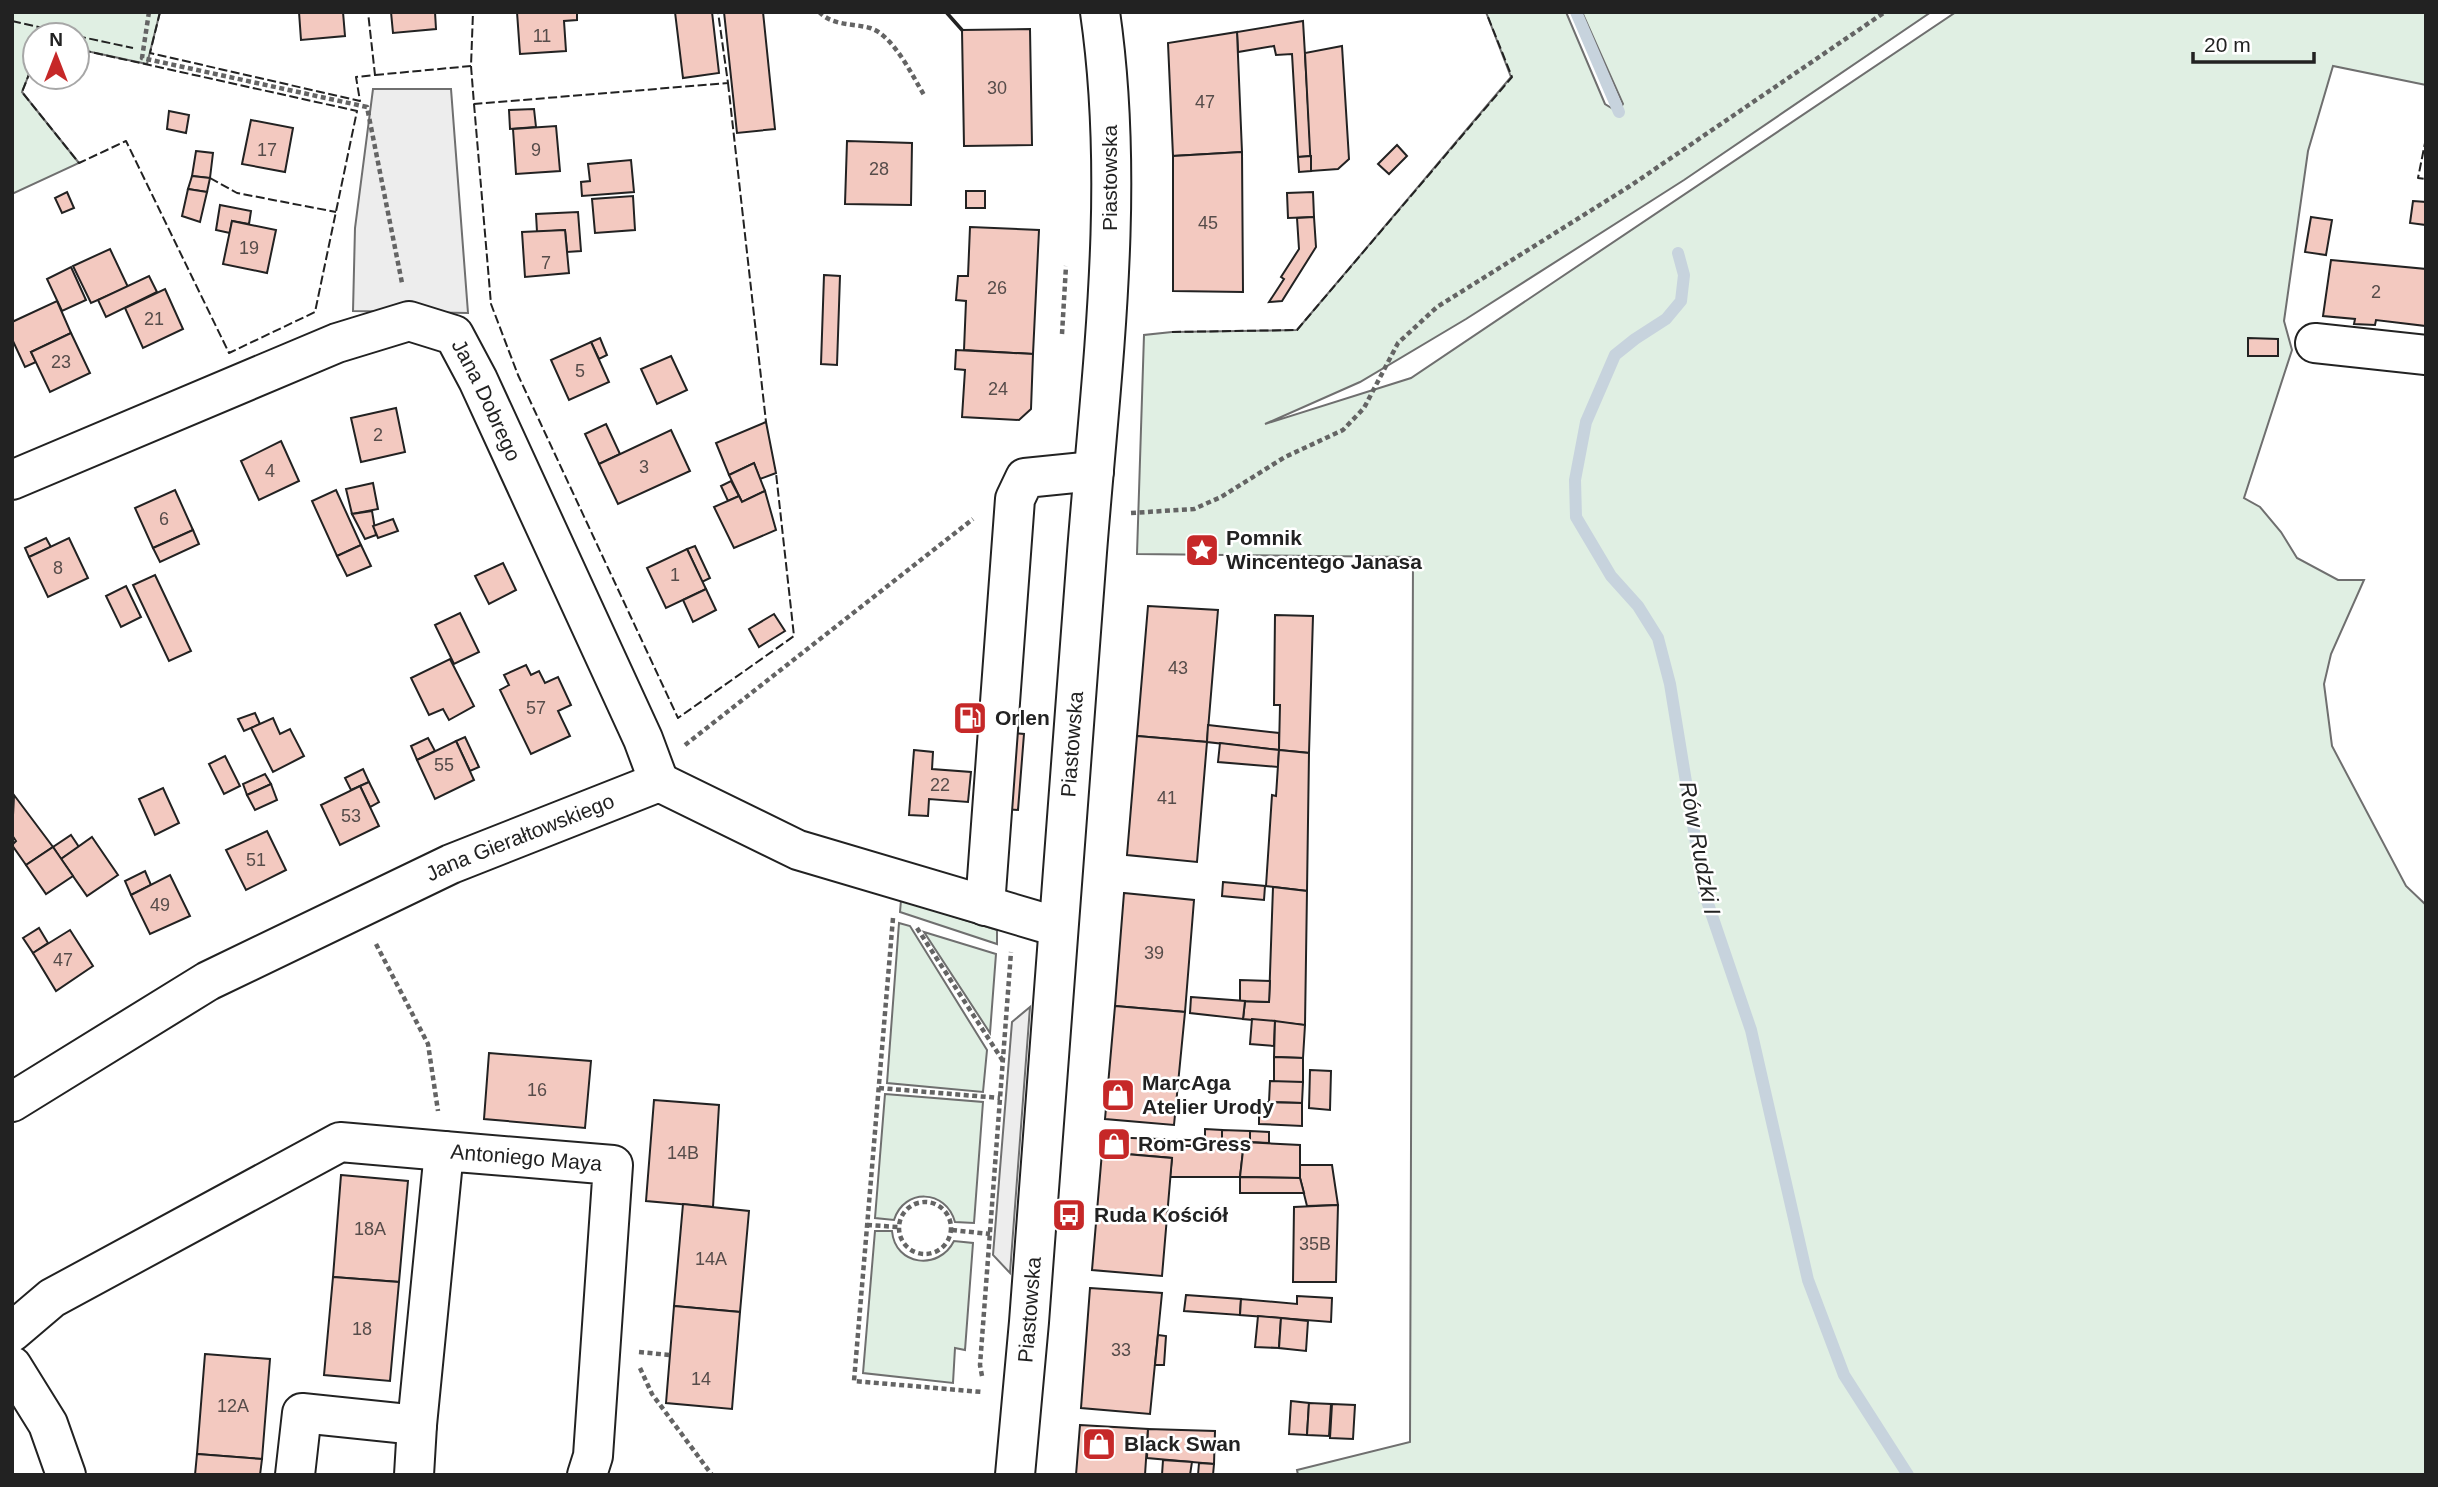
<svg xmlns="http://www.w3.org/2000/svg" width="2438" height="1487" font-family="Helvetica,sans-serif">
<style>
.green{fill:#e0efe3;stroke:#6f6f6f;stroke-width:2}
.parking{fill:#ededed;stroke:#6f6f6f;stroke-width:2}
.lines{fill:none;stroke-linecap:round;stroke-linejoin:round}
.stream{stroke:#c7d3dd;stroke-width:12}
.building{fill:#f3c9c0;stroke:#222;stroke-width:2}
.minor-casing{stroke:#222;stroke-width:42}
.path{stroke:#646464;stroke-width:4.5;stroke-dasharray:5 3.5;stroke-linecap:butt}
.minor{stroke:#fff;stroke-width:38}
.fence{stroke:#222;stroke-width:2;stroke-dasharray:9 3.5;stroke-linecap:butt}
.wall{stroke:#222;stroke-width:3.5}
.labels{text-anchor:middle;stroke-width:5;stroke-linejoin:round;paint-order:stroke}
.number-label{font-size:18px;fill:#564c4a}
.street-label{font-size:21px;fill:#222;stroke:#fff}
.poi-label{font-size:21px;font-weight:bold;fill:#222;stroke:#fff;text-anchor:start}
.water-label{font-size:23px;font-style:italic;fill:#222;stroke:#fff}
</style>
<rect width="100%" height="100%" fill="#fff"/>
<g class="green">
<polygon points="12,12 160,12 147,64 77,49 77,35 35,35 35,59 22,92 79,163 12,194"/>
<polygon points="1486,12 1566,12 1605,104 1618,112 1623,104 1582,12 1931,12 1684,180 1466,319 1360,382 1265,424 1411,378 1956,12 2426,12 2426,85 2333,66 2308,151 2284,321 2292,350 2244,498 2260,507 2281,532 2297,558 2338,580 2364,580 2331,654 2324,684 2332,746 2406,886 2426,905 2426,1475 1298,1475 1297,1470 1410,1442 1413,557 1137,554 1144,335 1172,332 1297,330 1511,77"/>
<polygon points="901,900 997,930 997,944 900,912"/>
<polygon points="899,923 910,926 987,1050 983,1092 887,1083"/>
<polygon points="924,932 996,954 990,1033"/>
<path d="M885 1094 983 1102 974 1223 955 1222C946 1189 904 1188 894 1220L875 1218Z"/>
<path d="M875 1231H892C895 1266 939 1271 954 1241L973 1243 965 1350 955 1348 953 1383 863 1373Z"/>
</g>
<g class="parking">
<polygon points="373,89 451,89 468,313 353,311 355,228"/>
<polygon points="1030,1007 1010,1273 993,1255 1012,1022"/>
</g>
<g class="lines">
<g class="stream">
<polyline points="1576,12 1619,112"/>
<polyline points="1678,253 1684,275 1681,301 1666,319 1635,339 1615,355 1586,422 1575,480 1576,517 1611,576 1638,606 1658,638 1670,684 1704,892 1751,1030 1808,1280 1844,1375 1908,1475"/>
</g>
</g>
<g class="building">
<polygon points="299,12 343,12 345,36 301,40"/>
<polygon points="391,12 435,12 436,29 393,33"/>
<polygon points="517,12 577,12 577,20 564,21 566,51 520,54"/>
<polygon points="675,12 712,12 719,73 683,78"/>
<polygon points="724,12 763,12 775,129 737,133"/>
<polygon points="1303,21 1311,156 1298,157 1292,54 1276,55 1274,46 1238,52 1237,32"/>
<polygon points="1030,29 1032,145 964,146 962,30"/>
<polygon points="1237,32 1242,152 1173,156 1168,43"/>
<polygon points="1342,46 1349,159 1338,169 1311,171 1305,53"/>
<polygon points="534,109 536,127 510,129 509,110"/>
<polygon points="169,111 189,115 186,133 167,129"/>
<polygon points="251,120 293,128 285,172 242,164"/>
<polygon points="556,126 560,171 516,174 513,129"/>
<polygon points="847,141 912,143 911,205 845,204"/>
<polygon points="1397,145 1407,156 1389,174 1378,164"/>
<polygon points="196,151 213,153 210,178 192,176"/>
<polygon points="1242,152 1243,292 1173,291 1173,156"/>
<polygon points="1311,156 1311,171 1299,172 1298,157"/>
<polygon points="631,160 634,192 582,196 581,182 590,181 588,164"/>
<polygon points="192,176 210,178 207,192 188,189"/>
<polygon points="188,189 207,192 200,222 182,216"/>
<rect x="966" y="191" width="19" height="17"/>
<polygon points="67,192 74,208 62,213 55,198"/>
<polygon points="1313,192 1314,217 1288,218 1287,193"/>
<polygon points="633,196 635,230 595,233 592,199"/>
<polygon points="2413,201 2426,202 2426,225 2410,223"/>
<polygon points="220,205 251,211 249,224 232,221 230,233 216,230"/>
<polygon points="578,212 581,251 567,252 565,230 537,232 536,214"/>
<polygon points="1314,217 1316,247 1282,301 1269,302 1284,279 1281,277 1299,249 1297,218"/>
<polygon points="2311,217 2332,220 2326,255 2305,252"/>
<polygon points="232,221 276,230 267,273 223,264"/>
<polygon points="970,227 1039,230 1033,354 964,350 966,301 956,300 958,276 968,276"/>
<polygon points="565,230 569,273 525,277 522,232"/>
<polygon points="110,249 128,287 91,303 73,266"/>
<polygon points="2331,260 2426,269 2426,326 2376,320 2375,325 2354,324 2355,319 2323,316"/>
<polygon points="71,267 86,300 62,311 47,279"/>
<polygon points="824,275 840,276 837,365 821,364"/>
<polygon points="149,276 157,292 106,317 98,300"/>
<polygon points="165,289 183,329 143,348 125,308"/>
<polygon points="57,301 71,333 31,352 36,362 25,367 12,339 12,322"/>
<polygon points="71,333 90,373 50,392 31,352"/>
<polygon points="600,338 607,355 599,359 591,342"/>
<polygon points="2248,338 2278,339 2278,356 2248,356"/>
<polygon points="591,342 609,382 569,400 551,360"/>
<polygon points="956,350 1033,354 1031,409 1019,420 962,417 965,370 955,369"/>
<polygon points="671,356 687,390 657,404 641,369"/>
<polygon points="396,408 405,452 361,462 351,418"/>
<polygon points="766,422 776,473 760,479 754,463 729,475 716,443"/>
<polygon points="606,424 620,454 599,464 585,434"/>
<polygon points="671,430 690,471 618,504 599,464"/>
<polygon points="281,441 299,481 259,500 241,461"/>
<polygon points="754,463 765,491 742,502 729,475"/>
<polygon points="731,481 739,496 728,501 721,486"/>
<polygon points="373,483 378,509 352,514 346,489"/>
<polygon points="175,490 193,530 153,548 135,508"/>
<polygon points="336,490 361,545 337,556 312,501"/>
<polygon points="765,491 776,530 734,548 714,507 739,496 742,502"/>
<polygon points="372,511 376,535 365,539 352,514"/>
<polygon points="393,519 398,531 378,538 373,526"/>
<polygon points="193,530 199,544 160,562 153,548"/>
<polygon points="46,538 51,547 29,557 25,548"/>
<polygon points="69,538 88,578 48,597 29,557"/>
<polygon points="361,545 371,566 347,576 337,556"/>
<polygon points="695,546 710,578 702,582 687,549"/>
<polygon points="687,549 706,589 666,608 647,568"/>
<polygon points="503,563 516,590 489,604 475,576"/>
<polygon points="155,575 191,651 169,661 133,585"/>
<polygon points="126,586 141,617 121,627 106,596"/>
<polygon points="706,589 716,610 693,622 683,600"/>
<polygon points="1148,606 1218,610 1207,742 1137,736"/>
<polygon points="460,613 479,652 454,664 435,625"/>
<polygon points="774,614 785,631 759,647 749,629"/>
<polygon points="1275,615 1313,616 1309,753 1279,750 1280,705 1274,705"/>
<polygon points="450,659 474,706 449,720 443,709 429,715 411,678"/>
<polygon points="526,665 531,675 539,671 545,683 558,677 571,705 558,711 570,736 531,754 500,690 509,685 504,675"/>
<polygon points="255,713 260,724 244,731 238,719"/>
<polygon points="273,718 280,734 290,729 304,756 273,772 251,728"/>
<polygon points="1208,725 1279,733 1279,750 1207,742"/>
<polygon points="979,730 1024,734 1018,810 973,807"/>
<polygon points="1137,736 1207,742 1197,862 1127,855"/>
<polygon points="465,737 479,767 470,771 456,741"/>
<polygon points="428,738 435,751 417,760 411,746"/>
<polygon points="456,741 474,780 435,799 417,760"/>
<polygon points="1220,743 1279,750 1278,767 1218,762"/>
<polygon points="914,750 933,752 932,769 971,772 968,802 929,799 928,816 909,815"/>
<polygon points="1279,750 1309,753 1307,891 1266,886 1272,795 1276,796"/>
<polygon points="225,756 240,786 224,794 209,764"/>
<polygon points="363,769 369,782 351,790 345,778"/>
<polygon points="265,774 271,784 247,795 243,784"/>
<polygon points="369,782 379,802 370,807 360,786"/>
<polygon points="271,784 277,800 255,810 247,795"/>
<polygon points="360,786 379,826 340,845 321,805"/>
<polygon points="163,788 179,823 155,835 139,799"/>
<polygon points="14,795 53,847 26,865 12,845 16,841 12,835"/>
<polygon points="267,831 286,870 246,890 226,850"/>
<polygon points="71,835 79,847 61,859 53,847"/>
<polygon points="92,837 118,875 87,896 61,859"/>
<polygon points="53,847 73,876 46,894 26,865"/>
<polygon points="145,871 151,885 131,895 125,881"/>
<polygon points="170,875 190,916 150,934 131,895"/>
<polygon points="1223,882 1265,886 1264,900 1222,896"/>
<polygon points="1273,887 1307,891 1305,1025 1243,1019 1245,1001 1269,1002"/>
<polygon points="1124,893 1194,900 1185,1012 1115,1006"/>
<polygon points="39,928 48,943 33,953 23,938"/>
<polygon points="70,930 93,966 56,991 33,953"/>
<polygon points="1240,980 1270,981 1269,1002 1240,1001"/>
<polygon points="1191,997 1245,1001 1243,1019 1190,1013"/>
<polygon points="1115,1006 1185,1012 1174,1125 1105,1119"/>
<polygon points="1252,1019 1275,1021 1274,1046 1250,1044"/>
<polygon points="1275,1021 1305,1025 1303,1058 1274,1057"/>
<polygon points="489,1053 591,1061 585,1128 484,1119"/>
<polygon points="1274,1057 1303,1058 1303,1082 1274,1082"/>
<polygon points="1310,1070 1331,1071 1330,1110 1309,1108"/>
<polygon points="1270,1081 1303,1082 1302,1103 1269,1102"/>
<polygon points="654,1100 719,1105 713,1207 646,1201"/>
<polygon points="1259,1102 1302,1103 1302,1126 1259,1124"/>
<polygon points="1205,1129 1222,1130 1222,1141 1205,1140"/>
<polygon points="1222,1130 1250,1131 1250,1142 1222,1141"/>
<polygon points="1250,1131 1269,1132 1269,1143 1250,1142"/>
<polygon points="1103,1137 1244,1142 1240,1177 1170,1177 1172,1158 1102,1152"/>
<polygon points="1244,1142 1300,1145 1300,1178 1240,1177"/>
<polygon points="1102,1152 1172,1158 1162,1276 1092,1270"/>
<polygon points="1300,1165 1332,1165 1338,1205 1307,1206 1300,1178"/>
<polygon points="341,1175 408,1181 399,1282 333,1277"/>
<polygon points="1240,1177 1300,1178 1304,1193 1240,1193"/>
<polygon points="683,1204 749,1211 740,1312 674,1306"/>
<polygon points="1338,1205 1336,1282 1293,1282 1294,1207"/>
<polygon points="333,1277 399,1282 390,1381 324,1375"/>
<polygon points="1090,1288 1162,1293 1150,1414 1081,1408"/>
<polygon points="1186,1295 1241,1299 1240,1315 1184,1311"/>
<polygon points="1297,1296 1332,1298 1331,1322 1240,1315 1241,1299 1297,1304"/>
<polygon points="674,1306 740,1312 732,1409 666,1403"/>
<polygon points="1258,1316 1281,1318 1279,1348 1255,1347"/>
<polygon points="1281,1318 1308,1321 1306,1351 1279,1348"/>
<polygon points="1158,1335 1166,1336 1164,1365 1155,1365"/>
<polygon points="205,1354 270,1359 262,1459 197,1454"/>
<polygon points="1291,1401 1309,1403 1307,1435 1289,1434"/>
<polygon points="1309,1403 1331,1404 1329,1436 1307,1435"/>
<polygon points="1332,1404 1355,1405 1353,1439 1330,1438"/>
<polygon points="1080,1425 1148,1429 1145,1475 1076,1475"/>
<polygon points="1148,1429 1215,1431 1214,1464 1147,1458"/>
<polygon points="197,1454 262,1459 260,1475 195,1475"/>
<polygon points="1163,1460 1192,1462 1190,1475 1162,1475"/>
<polygon points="1199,1463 1214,1464 1213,1475 1198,1475"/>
</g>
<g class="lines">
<g class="minor-casing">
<g id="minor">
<polyline points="2315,343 2426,355"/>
<path id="s1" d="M12 480 337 343 409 321 454 335 478 380 643 739 659 782"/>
<polyline points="985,906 1015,499 1025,478 1094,471"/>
<path id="s2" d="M12 1102 208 981 451 864 659 782 798 850 1058 927"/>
<polyline points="12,1332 52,1298 340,1142 444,1151"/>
<polyline points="12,1366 48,1424 66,1475"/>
<polyline points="295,1475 302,1413 417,1425"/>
<path id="s3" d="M414 1475 417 1425 444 1151 613 1165 593 1456 587 1475"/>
<path id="s4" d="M1015 1475 1029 1322C1048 1066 1067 809 1087 552 1101 373 1126 191 1100 12"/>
</g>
</g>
<g class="path">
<polyline points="149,12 142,58 367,107 402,283"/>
<path d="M819 12C833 26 852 23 870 28 893 35 912 75 924 95"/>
<polyline points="1062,334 1066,266"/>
<polyline points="1131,513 1194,509 1221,497 1285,457 1343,430 1364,408 1398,343 1437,307 1630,186 1885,12"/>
<polyline points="685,745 973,519"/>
<polyline points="893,918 854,1381 982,1392"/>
<polyline points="917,928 1003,1061"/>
<polyline points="376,944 428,1044 438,1111"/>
<polyline points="879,1088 1000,1098"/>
<circle cx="925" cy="1228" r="26"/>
<polyline points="867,1225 898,1227"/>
<polyline points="952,1230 990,1234"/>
<polyline points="639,1352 670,1355"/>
<polyline points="640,1368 652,1394 712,1475"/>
<polyline points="982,1376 980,1365 1011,952"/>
</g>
<use href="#minor" class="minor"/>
<g class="fence">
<polyline points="160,12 150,53 360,101 356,77 375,75 368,12"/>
<polyline points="12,21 75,35"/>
<polyline points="77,36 133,48"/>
<polyline points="35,59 22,92 79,163 126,141 229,353 315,312 357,111 77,49"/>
<polyline points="471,66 474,104 728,83 718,12"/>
<polyline points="375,75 471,66 473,12"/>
<polyline points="728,83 766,422"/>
<polyline points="474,104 491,304 518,375 678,718 794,636 776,473"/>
<polyline points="2426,138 2418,178 2426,179"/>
<polyline points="210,178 237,193 336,212"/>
<polyline points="1172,332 1297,330 1512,77 1486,12"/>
</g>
<polyline class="wall" points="946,12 962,30"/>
</g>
<defs>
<g id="sight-square" transform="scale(1.75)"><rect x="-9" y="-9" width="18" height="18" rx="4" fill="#c62828" stroke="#fff"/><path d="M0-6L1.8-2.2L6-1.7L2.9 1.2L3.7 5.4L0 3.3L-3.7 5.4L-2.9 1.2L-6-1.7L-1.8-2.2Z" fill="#fff"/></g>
<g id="fuel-square" transform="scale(1.75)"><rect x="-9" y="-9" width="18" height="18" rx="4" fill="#c62828" stroke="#fff"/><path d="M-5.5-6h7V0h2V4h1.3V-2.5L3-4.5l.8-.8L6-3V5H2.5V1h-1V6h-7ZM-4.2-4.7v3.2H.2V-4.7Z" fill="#fff"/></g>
<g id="shop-square" transform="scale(1.75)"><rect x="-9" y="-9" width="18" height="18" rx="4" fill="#c62828" stroke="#fff"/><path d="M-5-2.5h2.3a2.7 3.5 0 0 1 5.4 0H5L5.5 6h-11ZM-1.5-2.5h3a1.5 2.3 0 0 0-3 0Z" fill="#fff"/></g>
<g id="bus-square" transform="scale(1.75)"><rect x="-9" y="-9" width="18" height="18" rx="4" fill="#c62828" stroke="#fff"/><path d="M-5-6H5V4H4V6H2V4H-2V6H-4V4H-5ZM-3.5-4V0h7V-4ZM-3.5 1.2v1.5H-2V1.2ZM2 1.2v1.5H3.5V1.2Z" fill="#fff"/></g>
</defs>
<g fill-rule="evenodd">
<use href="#sight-square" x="1202" y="550"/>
<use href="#fuel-square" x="970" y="718"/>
<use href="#shop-square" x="1118" y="1095"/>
<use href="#shop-square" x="1114" y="1144"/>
<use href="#bus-square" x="1069" y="1215"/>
<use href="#shop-square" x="1099" y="1444"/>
</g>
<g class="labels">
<g class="number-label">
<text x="542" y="42">11</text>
<text x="997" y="94">30</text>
<text x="1205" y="108">47</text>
<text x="267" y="156">17</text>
<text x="536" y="156">9</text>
<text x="879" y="175">28</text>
<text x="1208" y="229">45</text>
<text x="249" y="254">19</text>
<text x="546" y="269">7</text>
<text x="997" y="294">26</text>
<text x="2376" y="298">2</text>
<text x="154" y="325">21</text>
<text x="61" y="368">23</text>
<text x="580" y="377">5</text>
<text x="998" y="395">24</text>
<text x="378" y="441">2</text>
<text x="644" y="473">3</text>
<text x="270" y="477">4</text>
<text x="164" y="525">6</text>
<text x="58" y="574">8</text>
<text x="675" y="581">1</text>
<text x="1178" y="674">43</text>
<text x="536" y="714">57</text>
<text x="444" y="771">55</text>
<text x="940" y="791">22</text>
<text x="1167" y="804">41</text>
<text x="351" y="822">53</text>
<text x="256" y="866">51</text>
<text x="160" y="911">49</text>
<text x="1154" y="959">39</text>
<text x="63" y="966">47</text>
<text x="537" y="1096">16</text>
<text x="683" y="1159">14B</text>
<text x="370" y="1235">18A</text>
<text x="1315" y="1250">35B</text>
<text x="711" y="1265">14A</text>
<text x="362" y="1335">18</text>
<text x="1121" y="1356">33</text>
<text x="701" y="1385">14</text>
<text x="233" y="1412">12A</text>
</g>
<g class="street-label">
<text transform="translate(1110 178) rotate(-90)" y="7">Piastowska</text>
<text dy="7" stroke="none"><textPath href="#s1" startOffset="548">Jana Dobrego</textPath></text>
<text dy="7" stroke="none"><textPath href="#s4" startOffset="733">Piastowska</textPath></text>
<text dy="7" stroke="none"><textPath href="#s2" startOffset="574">Jana Gierałtowskiego</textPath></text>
<text dy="7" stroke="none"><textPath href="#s3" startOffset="408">Antoniego Maya</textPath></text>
<text dy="7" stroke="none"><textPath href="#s4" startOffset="166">Piastowska</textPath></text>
</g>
<g class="poi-label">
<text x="1226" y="545">Pomnik<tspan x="1226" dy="24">Wincentego Janasa</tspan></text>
<text x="995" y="725">Orlen</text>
<text x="1142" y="1090">MarcAga<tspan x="1142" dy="24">Atelier Urody</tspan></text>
<text x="1138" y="1151">Rom-Gress</text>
<text x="1094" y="1222">Ruda Kościół</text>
<text x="1124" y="1451">Black Swan</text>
</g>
<g class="water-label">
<text transform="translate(1700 848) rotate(79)" y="8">Rów Rudzki I</text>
</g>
</g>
<rect width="2438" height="1487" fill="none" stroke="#222222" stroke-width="28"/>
<g transform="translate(56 56)"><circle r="33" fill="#ffffff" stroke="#a7a7a7" stroke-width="2"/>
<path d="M0-5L12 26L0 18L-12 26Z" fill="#c62828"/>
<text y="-10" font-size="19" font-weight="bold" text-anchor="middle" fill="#222222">N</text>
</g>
<path d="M2193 52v10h121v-10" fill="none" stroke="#222222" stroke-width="3.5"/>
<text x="2204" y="52" font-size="21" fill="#222222" stroke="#ffffff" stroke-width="5" paint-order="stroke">20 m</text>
</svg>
